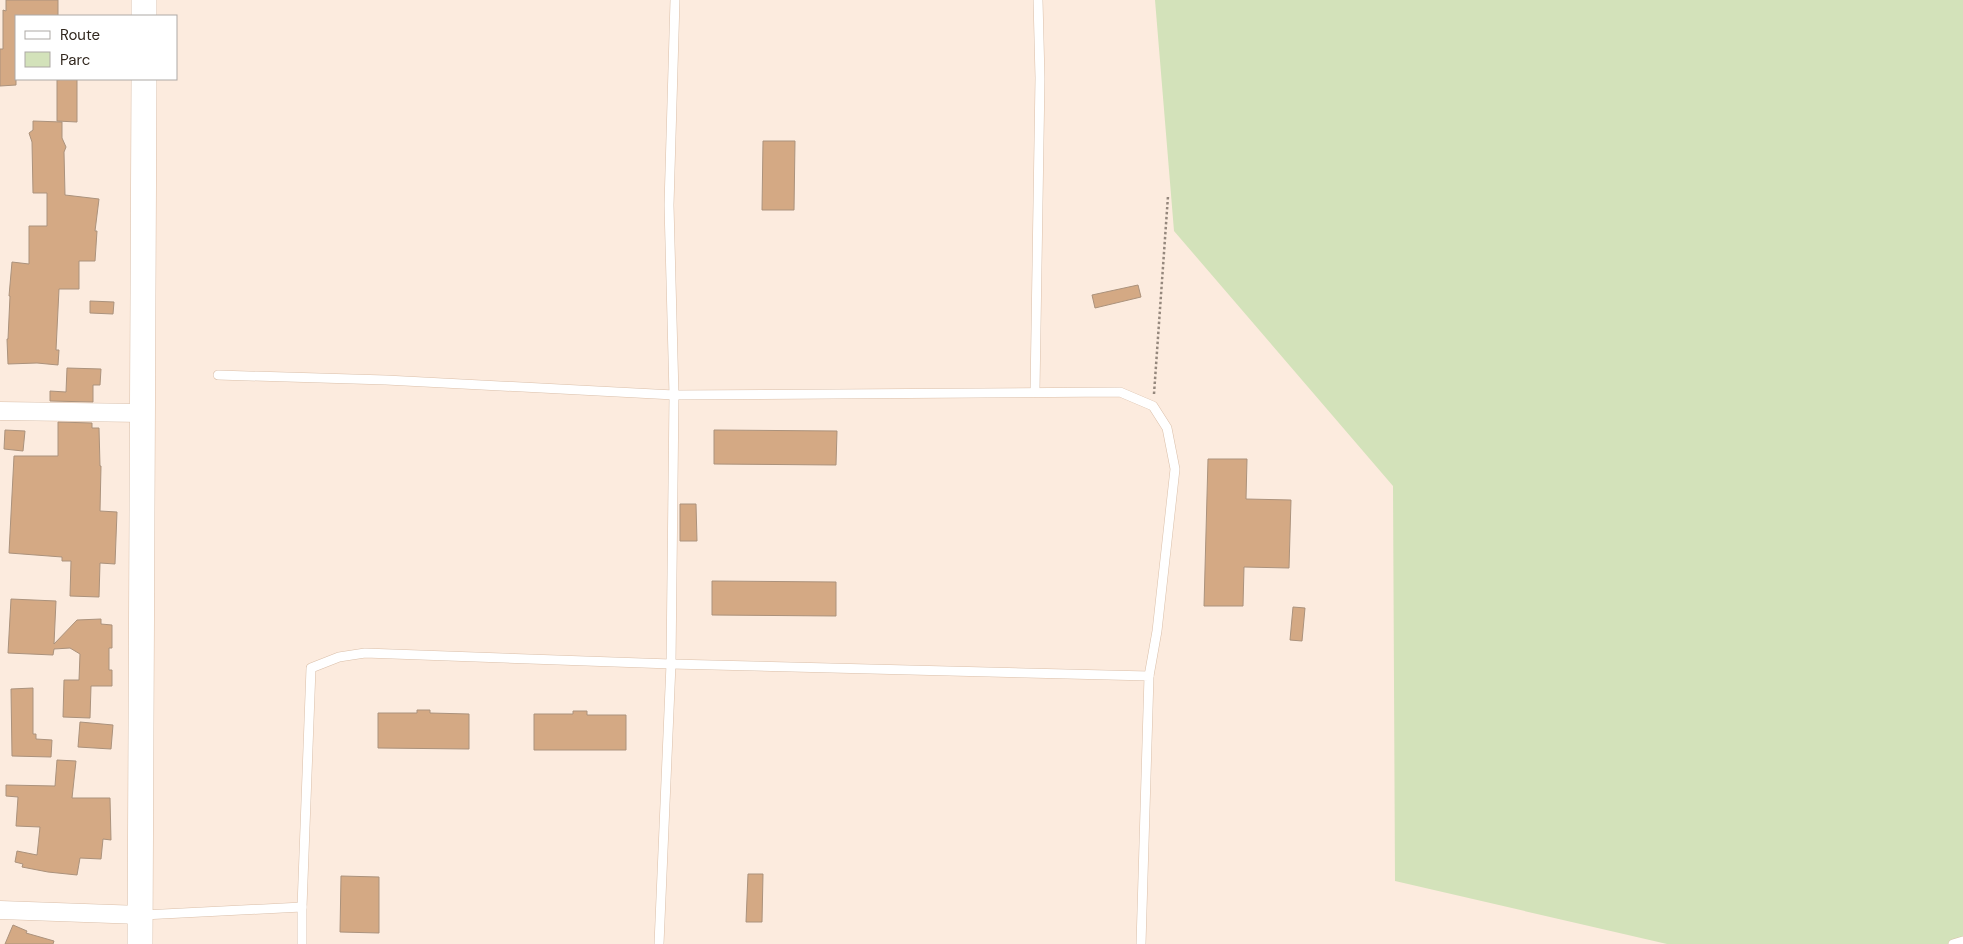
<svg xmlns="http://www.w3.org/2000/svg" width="1963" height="944" font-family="'DM Sans',sans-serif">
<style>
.green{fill:#d3e2ba}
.building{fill:#d4a984;stroke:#ab927c}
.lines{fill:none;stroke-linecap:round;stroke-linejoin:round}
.lane-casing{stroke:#dabfa9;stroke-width:10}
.street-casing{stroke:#dabfa9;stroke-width:19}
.secondary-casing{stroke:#dabfa9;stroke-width:26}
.path{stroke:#95877c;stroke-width:2.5;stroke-dasharray:2.5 2.5;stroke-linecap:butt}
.lane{stroke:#fff;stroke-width:9}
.street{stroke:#fff;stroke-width:18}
.secondary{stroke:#fff;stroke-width:25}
</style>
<rect width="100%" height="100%" fill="#fcebde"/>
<polygon class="green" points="1155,0 1963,0 1963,944 1667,944 1395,881 1393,486 1174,231"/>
<g class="building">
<polygon points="6,0 58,0 58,16 16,16 16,85 0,86 0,49 3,49 3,10 6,11"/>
<polygon points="64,79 77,79 77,122 57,121 57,80"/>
<polygon points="33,121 62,122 62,138 66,147 64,152 65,195 99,199 95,231 97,231 95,261 79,261 79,289 59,289 56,350 59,350 58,365 37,363 8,364 7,339 8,339 10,296 9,296 12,262 29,264 29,226 47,226 47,193 33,193 32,142 29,133 33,130"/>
<polygon points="763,141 795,141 794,210 762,210"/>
<polygon points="1138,285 1141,297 1095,308 1092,295"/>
<polygon points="90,301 114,302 113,314 90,313"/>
<polygon points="67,368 101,369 100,385 93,385 93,402 50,401 50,391 66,392"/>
<polygon points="58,422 92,423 92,428 99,428 100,466 101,466 100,511 117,512 115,564 100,563 99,597 70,596 71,561 62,561 62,557 9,553 14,456 58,456"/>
<polygon points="5,430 25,431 23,451 4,449"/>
<polygon points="714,430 837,431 836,465 714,464"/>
<polygon points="1208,459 1247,459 1246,499 1291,500 1289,568 1244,567 1243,606 1204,606"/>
<polygon points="680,504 696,504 697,541 680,541"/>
<polygon points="712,581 836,582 836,616 712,615"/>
<polygon points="11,599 56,601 54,644 77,620 101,619 101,624 112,625 112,648 109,648 109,670 112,670 112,686 91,686 90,718 63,717 64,680 79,680 80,654 70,648 54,649 53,655 8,653"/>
<polygon points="1293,607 1305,608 1302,641 1290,640"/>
<polygon points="33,688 33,734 36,734 36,739 52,740 51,757 12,756 11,689"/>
<polygon points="417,710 430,710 430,713 469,714 469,749 378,748 378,713 417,713"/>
<polygon points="573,711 587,711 587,715 626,715 626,750 534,750 534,714 573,714"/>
<polygon points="80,722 113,725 111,749 78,747"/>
<polygon points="57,760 76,761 72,798 110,798 111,840 103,839 101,859 80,858 77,875 48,872 22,867 23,864 15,862 17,851 37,855 40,827 16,826 18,797 6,796 6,785 55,786"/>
<polygon points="748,874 763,874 762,922 746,922"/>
<polygon points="341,876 379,877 379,933 340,932"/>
<polygon points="13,925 27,931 26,933 54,941 53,944 5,944"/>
</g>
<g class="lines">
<g class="lane-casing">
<g id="lane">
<polyline points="218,375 386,380 674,395 1120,392 1153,406 1167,428 1175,469 1157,631 1149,676"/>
<polyline points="1035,391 1040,78 1038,0"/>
<polyline points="143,915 302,907 311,668 339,657 365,653 671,664 1149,676 1141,944"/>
<polyline points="302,944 302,907"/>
<polyline points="659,944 671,664 674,395 669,205 675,0"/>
<polyline points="1953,944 1963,941"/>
</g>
</g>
<g class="street-casing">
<g id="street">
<polyline points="0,411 143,413"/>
<polyline points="0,910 141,915"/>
</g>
</g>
<g class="secondary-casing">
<g id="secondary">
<polyline points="144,16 144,0"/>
<polyline points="140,944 144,79"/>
</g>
</g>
<polyline class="path" points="1154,394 1168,196"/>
<use href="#lane" class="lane"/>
<use href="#street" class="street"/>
<use href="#secondary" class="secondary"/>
</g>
<rect x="15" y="15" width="162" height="65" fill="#ffffff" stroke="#ada9a5"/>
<rect x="25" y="31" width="25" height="8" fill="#ffffff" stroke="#ada9a5"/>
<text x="60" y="40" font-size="15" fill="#31271e">Route</text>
<rect x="25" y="52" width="25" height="15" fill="#d3e2ba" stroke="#ada9a5"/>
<text x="60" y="65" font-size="15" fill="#31271e">Parc</text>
</svg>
